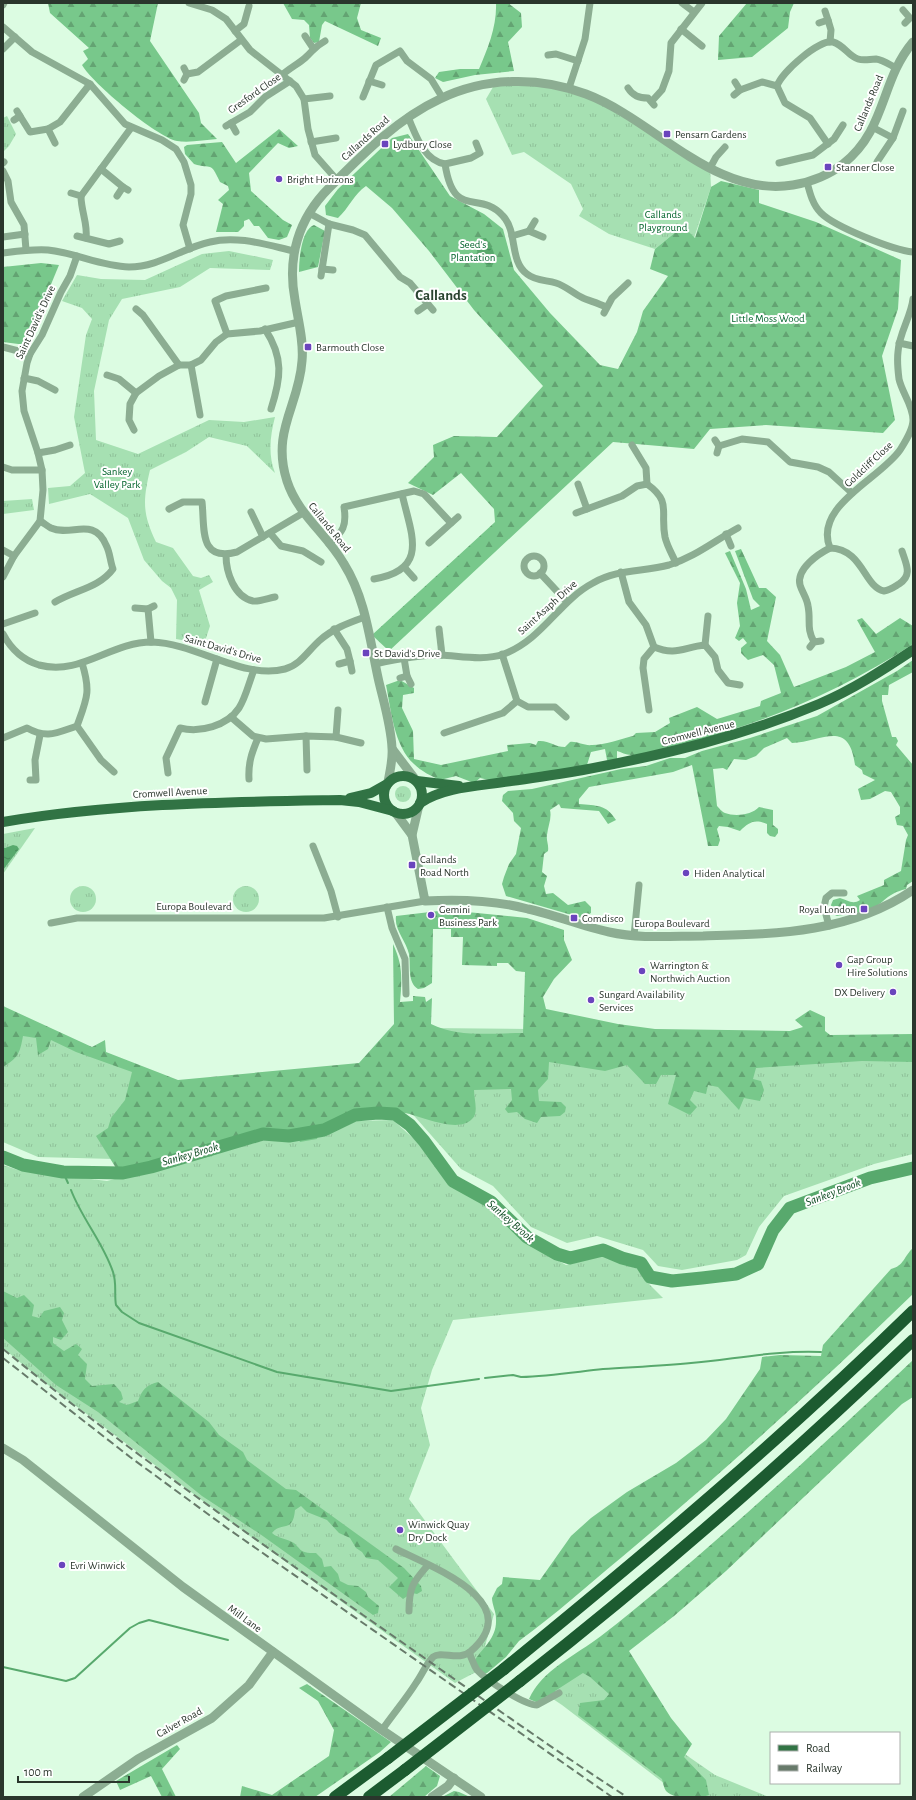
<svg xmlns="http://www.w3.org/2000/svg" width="916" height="1800" font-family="'Alegreya Sans',sans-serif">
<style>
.grass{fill:url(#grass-tufts)}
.forest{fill:url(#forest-firs)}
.water{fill:url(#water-ripples)}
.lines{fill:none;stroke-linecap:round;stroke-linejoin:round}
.stream{stroke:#58a96d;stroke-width:2}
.river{stroke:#58a96d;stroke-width:13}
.minor{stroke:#8cad92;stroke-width:7}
.tertiary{stroke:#8cad92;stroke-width:9}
.primary{stroke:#317344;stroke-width:10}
.motorway{stroke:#1c5b30;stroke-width:12}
.rail{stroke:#677a6a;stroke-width:2;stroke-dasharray:8 4;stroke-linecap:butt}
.motorway-bridge{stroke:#1c5b30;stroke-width:12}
.poi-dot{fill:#6a44bd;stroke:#fff;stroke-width:1.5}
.labels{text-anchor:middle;stroke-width:4;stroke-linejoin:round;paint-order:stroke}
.street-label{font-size:11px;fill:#2a362c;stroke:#fff}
.poi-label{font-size:11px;fill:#2a362c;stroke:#fff;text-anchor:start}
.park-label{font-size:11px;fill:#04652d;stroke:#fff}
.water-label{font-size:12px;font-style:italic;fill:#124e26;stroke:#fff}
.district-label{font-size:15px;font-weight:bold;fill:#2a4430;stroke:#fff}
</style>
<defs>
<pattern id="grass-tufts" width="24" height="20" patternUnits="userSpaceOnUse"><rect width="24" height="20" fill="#a6e0b2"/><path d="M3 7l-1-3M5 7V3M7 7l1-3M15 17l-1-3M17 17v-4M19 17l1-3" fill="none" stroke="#8fc199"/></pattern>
<pattern id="forest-firs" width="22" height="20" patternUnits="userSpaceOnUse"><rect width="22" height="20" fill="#78c88b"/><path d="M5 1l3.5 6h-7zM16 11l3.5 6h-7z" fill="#63a372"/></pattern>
<pattern id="water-ripples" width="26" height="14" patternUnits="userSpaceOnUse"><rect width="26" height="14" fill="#58a96d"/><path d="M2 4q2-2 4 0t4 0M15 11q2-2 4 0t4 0" fill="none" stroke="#498a5a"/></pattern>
</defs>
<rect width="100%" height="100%" fill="#dcfce2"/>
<g class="grass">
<polygon points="514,81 587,94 710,168 711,187 694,238 683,226 655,249 609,234 579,216 583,209 571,184 524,152 512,155 486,99 496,82"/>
<polygon points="7,116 16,134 9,146 3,152 3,118"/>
<path d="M229 251 273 260 270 270 210 268 180 287 122 299 109 320 94 391 96 440 138 454 209 420 244 422 275 417C270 436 268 455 275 473L247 446 209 437 186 452 150 470C143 500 142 513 156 542L173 548 193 576 201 578 209 575 213 582 199 590 210 626 204 644 176 639 177 600 171 588 162 581 144 560 128 518 90 494 49 504 48 488 70 486 85 473 74 417 86 335 92 319 82 308 62 301 77 275 101 279 145 280 202 254Z"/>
<polygon points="32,499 34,510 3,514 3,501"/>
<circle cx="403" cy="794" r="8"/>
<polygon points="35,828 3,874 3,834"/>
<circle cx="83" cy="899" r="13"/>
<circle cx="246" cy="899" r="13"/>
<polygon points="3,1010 174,1084 360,1069 426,1028 529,1029 825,1045 913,1042 913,1154 874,1164 784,1196 759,1227 746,1255 737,1260 682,1270 658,1266 643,1250 597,1236 567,1243 531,1227 493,1186 461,1169 401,1101 114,1159 38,1157 3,1142"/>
<polygon points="393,1120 425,1149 449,1185 490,1207 524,1242 566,1265 602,1256 638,1269 647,1282 663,1298 453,1320 432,1370 421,1408 430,1445 409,1499 494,1614 478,1671 455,1683 247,1534 40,1379 3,1348 3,1165 18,1170 107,1181 266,1140 296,1141 325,1136 356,1121"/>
<polygon points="584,1670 666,1741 715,1775 769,1797 685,1797 665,1784 562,1705 544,1693"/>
</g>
<g class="forest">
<path d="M48 3H158L150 41 199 113 201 123 217 139C205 140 189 143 177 141 157 137 92 83 82 65L88 59 83 51 89 48 50 13Z"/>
<polygon points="283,3 361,3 357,18 361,30 381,38 378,46 325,21 322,25 319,42 314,43 310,38 309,25 304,20 292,19"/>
<path d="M496 3H508L521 13 522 27 508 42 514 71 475 75 443 82 435 78 439 72 460 69H479C488 48 497 26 496 3Z"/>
<polygon points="747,3 794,3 790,12 788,28 752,57 718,60 719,36"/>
<path d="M279 129 298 146 289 148 278 143 249 173 251 191 283 220 292 225 287 237 279 240 268 238 259 226H254L249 219 244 221V226L238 232H216L223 204 218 200 229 190 228 186 220 182C210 160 212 170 194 164L185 154 184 147 187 145 222 142 236 163Z"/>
<path d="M408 134 450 196 484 214 503 229 514 270 550 313 600 365 618 369 637 332 643 311 668 276 650 269 655 249 683 226 695 238 711 187 721 181 759 190V203L816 222 901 260 898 309 882 356 895 420 883 433 766 425 710 429 694 449 613 442 389 651 372 635 495 522 494 509 461 473 433 495 408 483 434 457 433 445 454 436 497 437 543 386 474 310 429 251 392 208 366 186C354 194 349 208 338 218L326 215 325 206 338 189 392 138Z"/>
<path d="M314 225 325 231 318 267 299 272C299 260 301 230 314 225Z"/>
<polygon points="41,263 59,265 26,345 3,342 3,267"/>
<path d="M741 549 759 588H766L776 597 767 641 780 655 794 687 846 667 875 652 857 620 862 618 876 634 900 618 913 626V644C843 690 771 720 691 742 677 745 644 757 631 755 626 755 621 752 617 751V760H607L605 749 591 752 587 765 494 781 480 778 474 783 456 776 440 780C431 776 421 771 414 764 394 746 391 710 386 685L400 680 414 688V693L403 695 402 708 413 731 414 759 441 765 508 751 507 745 530 743 536 745 538 741C549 740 555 747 565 747L570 742C577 741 584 746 592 745 605 745 620 739 633 736L636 733 655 732 670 723 669 718 697 707 717 719 760 706 761 701 781 693 774 665 763 655 748 660 741 653V648L747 643 743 638 739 641 735 638 740 626 737 603 740 583 725 553 730 551 746 589 751 610 760 606 753 599 735 551Z"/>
<path d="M913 660V672L889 685 888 695H882V701L892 737H896L898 741 896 745 913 765V881L907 885 906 889C895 892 891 894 882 902 873 911 849 914 837 916L833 914 831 905 833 900 840 898C847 900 853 905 860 900L857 896 884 885V880L901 871 906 840 908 835 903 826 897 825 895 817 900 814V807L891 792 885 791 870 799 861 800 858 789 875 780 863 774 862 770 855 765C849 718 822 742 792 743L787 738 764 748 756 756 746 760 734 759 727 770 723 768 713 769 717 806C719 808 722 812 725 813 735 817 752 815 759 807L773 810V825L778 829V833L775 837 770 836 767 833V824C755 819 749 822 740 831L728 827 719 826 717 829 720 840 718 846H708L692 765 673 772 589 787 579 799V804C597 806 606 804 616 820L608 824 599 811 561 808 559 804 550 810C552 818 548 826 547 835 546 840 549 845 548 851L544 854 542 872 547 876 544 886 546 894 553 893 568 905 585 901 591 907V913L582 918 506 896 502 884 504 877 509 864 516 854 521 828 514 821 513 813 502 801 503 795 508 791 532 789 621 769 646 766 670 758H685L702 751 750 738 817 716 897 671Z"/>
<path d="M447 910 527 918 564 930V940L572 960 554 979 543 997 546 1009 618 1024 655 1029 790 1031 803 1027 795 1020 810 1010 825 1017V1031L830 1035 913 1034V1062L862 1061 756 1068 753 1079 761 1081 764 1090 760 1101 744 1098 739 1110 718 1087 708 1085 706 1094 694 1091 690 1100 697 1107 690 1115 668 1104 676 1075H661L656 1084H645L627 1065 605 1071 549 1062 548 1079 538 1090 539 1101 561 1102 566 1107 565 1112 560 1116 541 1117 537 1123 525 1119 517 1112 508 1113 505 1109 512 1100 511 1089 474 1090C474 1099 479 1113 472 1119 458 1134 421 1116 405 1113 376 1109 348 1117 321 1125L317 1139 300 1142 294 1131H285L283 1138H264L204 1158 116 1168 96 1136 108 1128 111 1118 125 1100 132 1072 76 1052 51 1040 48 1049 38 1055 36 1038 23 1036C20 1053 18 1058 3 1067V1006L92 1047 105 1040 106 1052 178 1080 359 1063 394 1024 393 944C403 965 402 979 400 1002L413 1001V996L425 997 426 1002 432 998 431 1024C459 1038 494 1033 523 1033L525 972 516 971 508 963H497V966L462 965 463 937H451V929H433L432 983 424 988 418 989C407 982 411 966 409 954 406 940 394 930 396 916Z"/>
<path d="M913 1248V1294C819 1385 722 1473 622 1557 588 1585 555 1615 519 1641L506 1657 487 1673 484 1674 477 1666 475 1660C484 1646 497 1638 496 1619 496 1611 492 1605 492 1598L497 1588 502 1584 503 1577 540 1580 571 1536 591 1518 627 1492 676 1463 706 1440 726 1419 760 1369 762 1357 780 1355 821 1356 823 1345 891 1269C904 1266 904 1256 913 1248Z"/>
<path d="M3 1291 17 1298 24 1295 34 1305 32 1316 39 1318 44 1311 60 1307 64 1313 62 1320 68 1332 61 1340 53 1337V1343L64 1351 76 1344 82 1349 78 1355 87 1364 85 1379 92 1386 114 1384 121 1392 123 1399 119 1402 127 1405 138 1401C142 1390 146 1385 158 1382L209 1422 219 1435 243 1452 247 1460 286 1489 296 1490 404 1568 421 1586 422 1591 417 1594 412 1593 403 1599 389 1587 398 1578 378 1560 366 1558 362 1552 356 1548 350 1538 339 1533 327 1520 307 1512 301 1506 295 1510C293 1534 281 1521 272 1533 278 1538 283 1538 290 1541 302 1546 296 1554 316 1553L322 1559 324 1567 331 1566 338 1574 340 1581 348 1585 358 1586 366 1592 368 1597 379 1606 378 1613 373 1615 260 1534 202 1496 98 1412 56 1385 3 1338Z"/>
<path d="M913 1360V1397L902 1404 726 1571 674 1616 629 1651 671 1718 692 1744 684 1757 706 1780 709 1795C698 1799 675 1800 666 1791 664 1788 663 1783 662 1779L578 1715 580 1703 604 1700 609 1694 590 1677 583 1673 555 1691V1697L543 1705 529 1699C542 1670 576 1655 601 1636 622 1620 643 1602 664 1585 749 1513 832 1437 913 1360Z"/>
<polygon points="307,1684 391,1742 380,1752 315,1797 240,1797 242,1786 272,1795 329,1756 334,1730 318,1701 299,1688"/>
<polygon points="177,1745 180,1749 162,1769 176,1797 162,1797 151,1776 120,1790 116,1781"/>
<polygon points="426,1766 440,1776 437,1786 424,1797 389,1797"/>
<polygon points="454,1791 459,1792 470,1797 442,1797"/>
</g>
<g class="water">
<path d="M486 238C492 247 498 256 492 266L488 267 479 256 475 245 478 239Z"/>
<polygon points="13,845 17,846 19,849 3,870 3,847 5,848"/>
</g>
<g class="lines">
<g class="stream">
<polyline points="63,1172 68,1183"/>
<path d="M71 1190C82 1219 103 1242 113 1272 117 1284 114 1294 116 1305L122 1312 139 1323 277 1372 391 1391 479 1379"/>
<path d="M485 1378 513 1375 521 1377C549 1376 575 1372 603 1369 632 1367 662 1366 691 1363 735 1359 777 1350 821 1352"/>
<polyline points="3,1667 66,1681 75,1678 130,1628 139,1623 149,1620 228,1640"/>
</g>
<polyline class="river" points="3,1157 23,1165 63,1172 123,1173 151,1167 263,1134 289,1136 324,1130 355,1115 378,1113 395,1114 410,1125 424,1141 453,1181 491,1202 527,1237 557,1254 570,1258 603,1250 622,1258 641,1263 650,1277 672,1281 702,1278 736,1274 758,1264 773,1230 790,1208 870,1178 913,1168"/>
<g class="minor">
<polyline points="189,3 212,10 226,19 250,50 296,86 304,99"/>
<polyline points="682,3 694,12"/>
<polyline points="3,5 4,3"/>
<polyline points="903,10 910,18 905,23"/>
<polyline points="828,20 831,30 830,42"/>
<polyline points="819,23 828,20 825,11"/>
<polyline points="3,27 32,52 90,84 125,124 162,140 176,149 184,162 191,185 191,194 183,225 190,249"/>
<polyline points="681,29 702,46"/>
<polyline points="235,31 244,24 249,6"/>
<polyline points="305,36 313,48"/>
<polyline points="3,49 15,37"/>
<polyline points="548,55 556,54 578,61"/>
<polyline points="184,68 187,74 184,80"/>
<polyline points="187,74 198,72 241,40"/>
<path d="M282 75C290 68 298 64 305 58 314 50 314 47 325 41"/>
<polyline points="369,81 382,85"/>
<path d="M777 86C782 72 819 39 833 42 844 45 848 56 858 59 864 61 870 59 876 59 883 60 890 65 896 68"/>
<polyline points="569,88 585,39 590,3"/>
<path d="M628 88C633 96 639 98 648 98L654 105"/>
<polyline points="740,90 762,82 777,86 785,103 810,118 828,144"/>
<polyline points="734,95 740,90 735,82"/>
<polyline points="330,96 304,99 308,129 315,155 337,180"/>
<polyline points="363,97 376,65 400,51 407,61 431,79 442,97"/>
<polyline points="652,101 662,90 669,71 671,43 702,3"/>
<polyline points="20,116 30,132 48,129 60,122 90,84"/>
<path d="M408 117C416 135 423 160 445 164 454 221 479 189 503 216 518 232 509 261 527 274 536 281 546 280 556 283 566 286 574 294 583 298 590 301 598 303 606 307"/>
<polyline points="14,120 20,116 17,111"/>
<polyline points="231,123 250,112 265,97 290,81"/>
<polyline points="226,126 231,123 236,132"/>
<polyline points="874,128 893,138"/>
<polyline points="48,129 55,143"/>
<polyline points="311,142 336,138"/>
<polyline points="877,162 893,138 903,111"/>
<polyline points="3,163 4,162"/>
<polyline points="779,163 813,155 834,139 843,125"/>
<polyline points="445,164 471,158 480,153 476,143"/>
<polyline points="710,168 716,157 725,147"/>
<polyline points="101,169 123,187"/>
<polyline points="3,171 8,181 11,202 24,225 26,250"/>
<path d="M807 182C810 194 813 205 821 213 835 227 893 250 913 252"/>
<path d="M71 193 81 196C81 211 88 224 86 238"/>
<polyline points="81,196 131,128"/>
<polyline points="117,196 123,187 128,190"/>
<polyline points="309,213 329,224 353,230 365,235 400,277 410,283 433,310"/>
<polyline points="535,221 529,231 543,237"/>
<polyline points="77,236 109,244 120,241"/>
<polyline points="512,236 529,231"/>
<polyline points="3,237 25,234"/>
<path d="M3 253C18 251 34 249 48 250 76 253 101 266 129 267 159 267 182 248 210 242 237 235 267 245 294 251"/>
<polyline points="322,269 333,270"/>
<polyline points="321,276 329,224"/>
<polyline points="136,309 143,315 179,365"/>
<polyline points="418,311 428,304"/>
<polyline points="604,313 612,298 628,283"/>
<path d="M265 329C284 358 281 378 271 409"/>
<polyline points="227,334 215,301 226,296 266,288"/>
<polyline points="899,343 913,346"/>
<polyline points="3,347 30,354"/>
<polyline points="191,365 200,415"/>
<polyline points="107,375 119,379 136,393"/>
<polyline points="24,378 38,381 55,390"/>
<polyline points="134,430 129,420 130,404 136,393 159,376 179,365 191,365 201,360 216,342 227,334 260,331 299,322"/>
<polyline points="715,440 719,446 717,453"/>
<polyline points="632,445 646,468 647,484"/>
<polyline points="719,446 742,439 768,442 790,462 818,467 829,472 852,493"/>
<polyline points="38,453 55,450 70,445"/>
<polyline points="3,467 12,470 42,470"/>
<polyline points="578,484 587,509"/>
<path d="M169 509 183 502H202C205 528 198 562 237 552L303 513"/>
<polyline points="251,512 263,537"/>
<path d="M576 513 622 496 637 486 647 484C672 502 660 511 665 537 667 546 672 554 676 563"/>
<path d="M40 521C44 523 47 526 51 528 71 537 94 516 106 545 110 552 110 561 113 569 99 588 75 590 55 602"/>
<polyline points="270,533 281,546 303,551 321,562"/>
<polyline points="726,534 731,546"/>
<polyline points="429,543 458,517"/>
<path d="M329 544C343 532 347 526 344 507L414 491 424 494 451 523"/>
<path d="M830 548C813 506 880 479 900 450 905 442 913 430 913 420 913 405 902 393 899 379 898 371 897 360 898 352 899 333 911 317 913 299"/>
<polyline points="3,550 14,556"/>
<path d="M226 555C226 572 234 597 253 601 259 602 269 598 275 597"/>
<circle cx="534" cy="566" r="10"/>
<polyline points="405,568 414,578"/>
<path d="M621 572 629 602 646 625 654 647C676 656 684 647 705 645L715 657 718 670 728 683 740 685"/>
<polyline points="540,573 567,602"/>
<polyline points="3,577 14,556 40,521 43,490 42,470 38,453 24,411 22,391 27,363 30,354 42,335 61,292 70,276 77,256"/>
<path d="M374 579C430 570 411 534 402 494"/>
<polyline points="135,608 148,609 154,606"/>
<polyline points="148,609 151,642"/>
<polyline points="3,624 35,613"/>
<polyline points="334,629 347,649 350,661"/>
<polyline points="439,629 442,655"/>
<path d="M3 634C11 649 22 660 39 665 81 676 110 642 152 642 196 643 243 680 285 669 300 665 308 651 319 641 332 629 348 623 365 617"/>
<path d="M814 642C806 628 811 620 808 606 807 598 802 592 800 585 796 569 818 554 830 548 863 549 864 587 884 591 890 590 894 587 899 584 913 575 906 564 902 551"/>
<polyline points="705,645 708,616"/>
<polyline points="810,647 814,642 821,641"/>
<polyline points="502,654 517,701"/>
<polyline points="404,658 407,676"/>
<polyline points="339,664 350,661 352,671"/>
<path d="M375 664C397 659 418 655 441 655 461 656 484 661 504 654 543 639 559 601 593 583 617 569 643 572 669 565 695 557 714 541 738 528"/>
<polyline points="400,678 407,676 411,684"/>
<polyline points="205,702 217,659"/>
<polyline points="649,710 643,668 644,659 654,647"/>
<polyline points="231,717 253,736 266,739 306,736 336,737 338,710"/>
<polyline points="77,726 101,760 114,772"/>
<polyline points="444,733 503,713 517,701 528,707 555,707 566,717"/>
<polyline points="306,736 307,770"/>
<polyline points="336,737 361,743"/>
<path d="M3 738 27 728C47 739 56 733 77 726 87 698 91 692 82 663"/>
<path d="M168 773 166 758 180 728C200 733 227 726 239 708 246 697 249 682 254 670"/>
<path d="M249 779C248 763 252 752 258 738"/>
<polyline points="30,780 36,780 35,760 40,735"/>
<polyline points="313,846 331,891 338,917"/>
<polyline points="387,907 392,928 405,959 406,994"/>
<polyline points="51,923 77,918 324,918 425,901"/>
<polyline points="829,926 824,907 826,898 832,893 844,893"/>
<polyline points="634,936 639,885"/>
<path d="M409 1611C409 1587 413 1582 428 1565"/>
<path d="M469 1653C472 1658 473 1664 477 1670 486 1680 524 1705 537 1705L559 1693"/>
<path d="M382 1730C393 1714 406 1699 416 1683 422 1675 426 1664 433 1657 442 1650 459 1662 471 1651 527 1602 432 1567 396 1549"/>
</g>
<g class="tertiary">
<polyline points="393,750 415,779"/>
<path d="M388 782C390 771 393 759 392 748 391 726 384 703 379 682 370 642 366 599 344 564 327 534 298 515 287 481 271 431 299 406 302 361 304 341 298 320 295 300 287 258 298 219 329 188 362 155 397 119 440 99 485 77 539 76 586 94 655 120 714 198 793 185 811 182 829 175 843 164 887 129 880 81 913 42"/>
<path d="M419 805 412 835 425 901C460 899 494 900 528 909 555 915 582 926 609 932 640 939 672 936 703 936 777 934 850 933 913 890"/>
<polyline points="395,812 412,835"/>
<polyline points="3,1448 23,1460 183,1587 382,1730 481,1797"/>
<polyline points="83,1797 138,1759 212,1718 249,1685 273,1652"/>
<polyline points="432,1797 448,1786 454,1778"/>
</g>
<g class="primary">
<circle cx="403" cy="795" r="19"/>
<polyline points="417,781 459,786"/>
<polyline points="350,798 371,793 387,784"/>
<path d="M420 803C445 786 482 786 511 781 535 778 559 774 583 770 663 755 743 736 819 704 852 690 883 670 913 650"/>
<path d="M3 822C115 803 226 802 340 800L359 802 393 811"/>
</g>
<g class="motorway">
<path d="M504 1669C644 1555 783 1438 913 1311"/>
<path d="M520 1681C657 1574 787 1460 913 1340"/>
<polyline points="335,1797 388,1758"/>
<polyline points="369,1797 405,1770"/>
</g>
<g class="rail">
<path d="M3 1349C119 1444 241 1529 363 1615 451 1676 537 1739 627 1797"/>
<polyline points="3,1358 130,1457 227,1528 612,1797"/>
</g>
<g class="motorway-bridge">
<polyline points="388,1758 504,1669"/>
<polyline points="405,1770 520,1681"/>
</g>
</g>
<g class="poi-dot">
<rect x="663" y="130" width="8" height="8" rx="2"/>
<rect x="381" y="140" width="8" height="8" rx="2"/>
<rect x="824" y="163" width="8" height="8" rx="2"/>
<circle cx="279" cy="179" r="4"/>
<rect x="304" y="343" width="8" height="8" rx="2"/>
<rect x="362" y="649" width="8" height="8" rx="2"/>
<rect x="408" y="861" width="8" height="8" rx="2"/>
<circle cx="686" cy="873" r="4"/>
<rect x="860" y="905" width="8" height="8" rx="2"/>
<circle cx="431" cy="915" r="4"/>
<rect x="570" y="914" width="8" height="8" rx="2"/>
<circle cx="839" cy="965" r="4"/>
<circle cx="642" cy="971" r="4"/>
<circle cx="893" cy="992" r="4"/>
<circle cx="591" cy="1000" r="4"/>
<circle cx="400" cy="1530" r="4"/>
<circle cx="62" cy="1565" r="4"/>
</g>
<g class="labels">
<g class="street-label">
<text transform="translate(254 93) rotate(-35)" y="4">Gresford Close</text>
<text transform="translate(868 103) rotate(-67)" y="4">Callands Road</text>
<text transform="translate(365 138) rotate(-42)" y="4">Callands Road</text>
<text transform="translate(35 322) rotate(-65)" y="4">Saint David's Drive</text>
<text transform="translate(868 464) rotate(-43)" y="4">Goldcliff Close</text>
<text transform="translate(330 527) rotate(51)" y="4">Callands Road</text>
<text transform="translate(547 607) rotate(-42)" y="4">Saint Asaph Drive</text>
<text transform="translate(223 648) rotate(16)" y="4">Saint David's Drive</text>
<text transform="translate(698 732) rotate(-14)" y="4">Cromwell Avenue</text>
<text transform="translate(170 792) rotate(-3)" y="4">Cromwell Avenue</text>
<text x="194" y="910">Europa Boulevard</text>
<text x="672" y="927">Europa Boulevard</text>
<text transform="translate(245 1618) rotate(36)" y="4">Mill Lane</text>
<text transform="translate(179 1722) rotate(-29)" y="4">Calver Road</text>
</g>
<g class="poi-label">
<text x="675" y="138">Pensarn Gardens</text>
<text x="393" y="148">Lydbury Close</text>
<text x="836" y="171">Stanner Close</text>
<text x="287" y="183">Bright Horizons</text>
<text x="316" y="351">Barmouth Close</text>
<text x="374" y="657">St David's Drive</text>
<text x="420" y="863">Callands<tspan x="420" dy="13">Road North</tspan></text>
<text x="694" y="877">Hiden Analytical</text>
<text x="439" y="913">Gemini<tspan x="439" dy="13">Business Park</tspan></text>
<text x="856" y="913" text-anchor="end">Royal London</text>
<text x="582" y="922">Comdisco</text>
<text x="847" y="963">Gap Group<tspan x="847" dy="13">Hire Solutions</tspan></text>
<text x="650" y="969">Warrington &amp;<tspan x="650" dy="13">Northwich Auction</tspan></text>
<text x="885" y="996" text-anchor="end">DX Delivery</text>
<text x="599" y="998">Sungard Availability<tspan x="599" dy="13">Services</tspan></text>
<text x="408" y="1528">Winwick Quay<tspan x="408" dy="13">Dry Dock</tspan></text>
<text x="70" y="1569">Evri Winwick</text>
</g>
<g class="park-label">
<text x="663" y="218">Callands<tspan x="663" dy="13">Playground</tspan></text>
<text x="473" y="248">Seed's<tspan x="473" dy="13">Plantation</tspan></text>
<text x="768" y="322">Little Moss Wood</text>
<text x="117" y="475">Sankey<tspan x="117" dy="13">Valley Park</tspan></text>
</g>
<g class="water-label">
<text transform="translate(190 1154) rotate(-16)" y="4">Sankey Brook</text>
<text transform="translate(833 1192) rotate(-21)" y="4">Sankey Brook</text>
<text transform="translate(511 1221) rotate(41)" y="4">Sankey Brook</text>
</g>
<g class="district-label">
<text x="441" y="300">Callands</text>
</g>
</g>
<rect width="916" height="1800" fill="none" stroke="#2a362c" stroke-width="8"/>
<rect x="770" y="1732" width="130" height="52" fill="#ffffff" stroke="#aaafab"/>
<rect x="778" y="1745" width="20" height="6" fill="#317344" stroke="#aaafab"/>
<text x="806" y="1752" font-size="12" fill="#2a362c">Road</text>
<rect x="778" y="1765" width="20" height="6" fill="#677a6a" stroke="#aaafab"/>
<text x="806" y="1772" font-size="12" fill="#2a362c">Railway</text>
<path d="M18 1776v6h111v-6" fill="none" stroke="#2a362c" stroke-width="2"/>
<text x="24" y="1776" font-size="12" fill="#2a362c" stroke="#ffffff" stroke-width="3" paint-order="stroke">100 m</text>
</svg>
